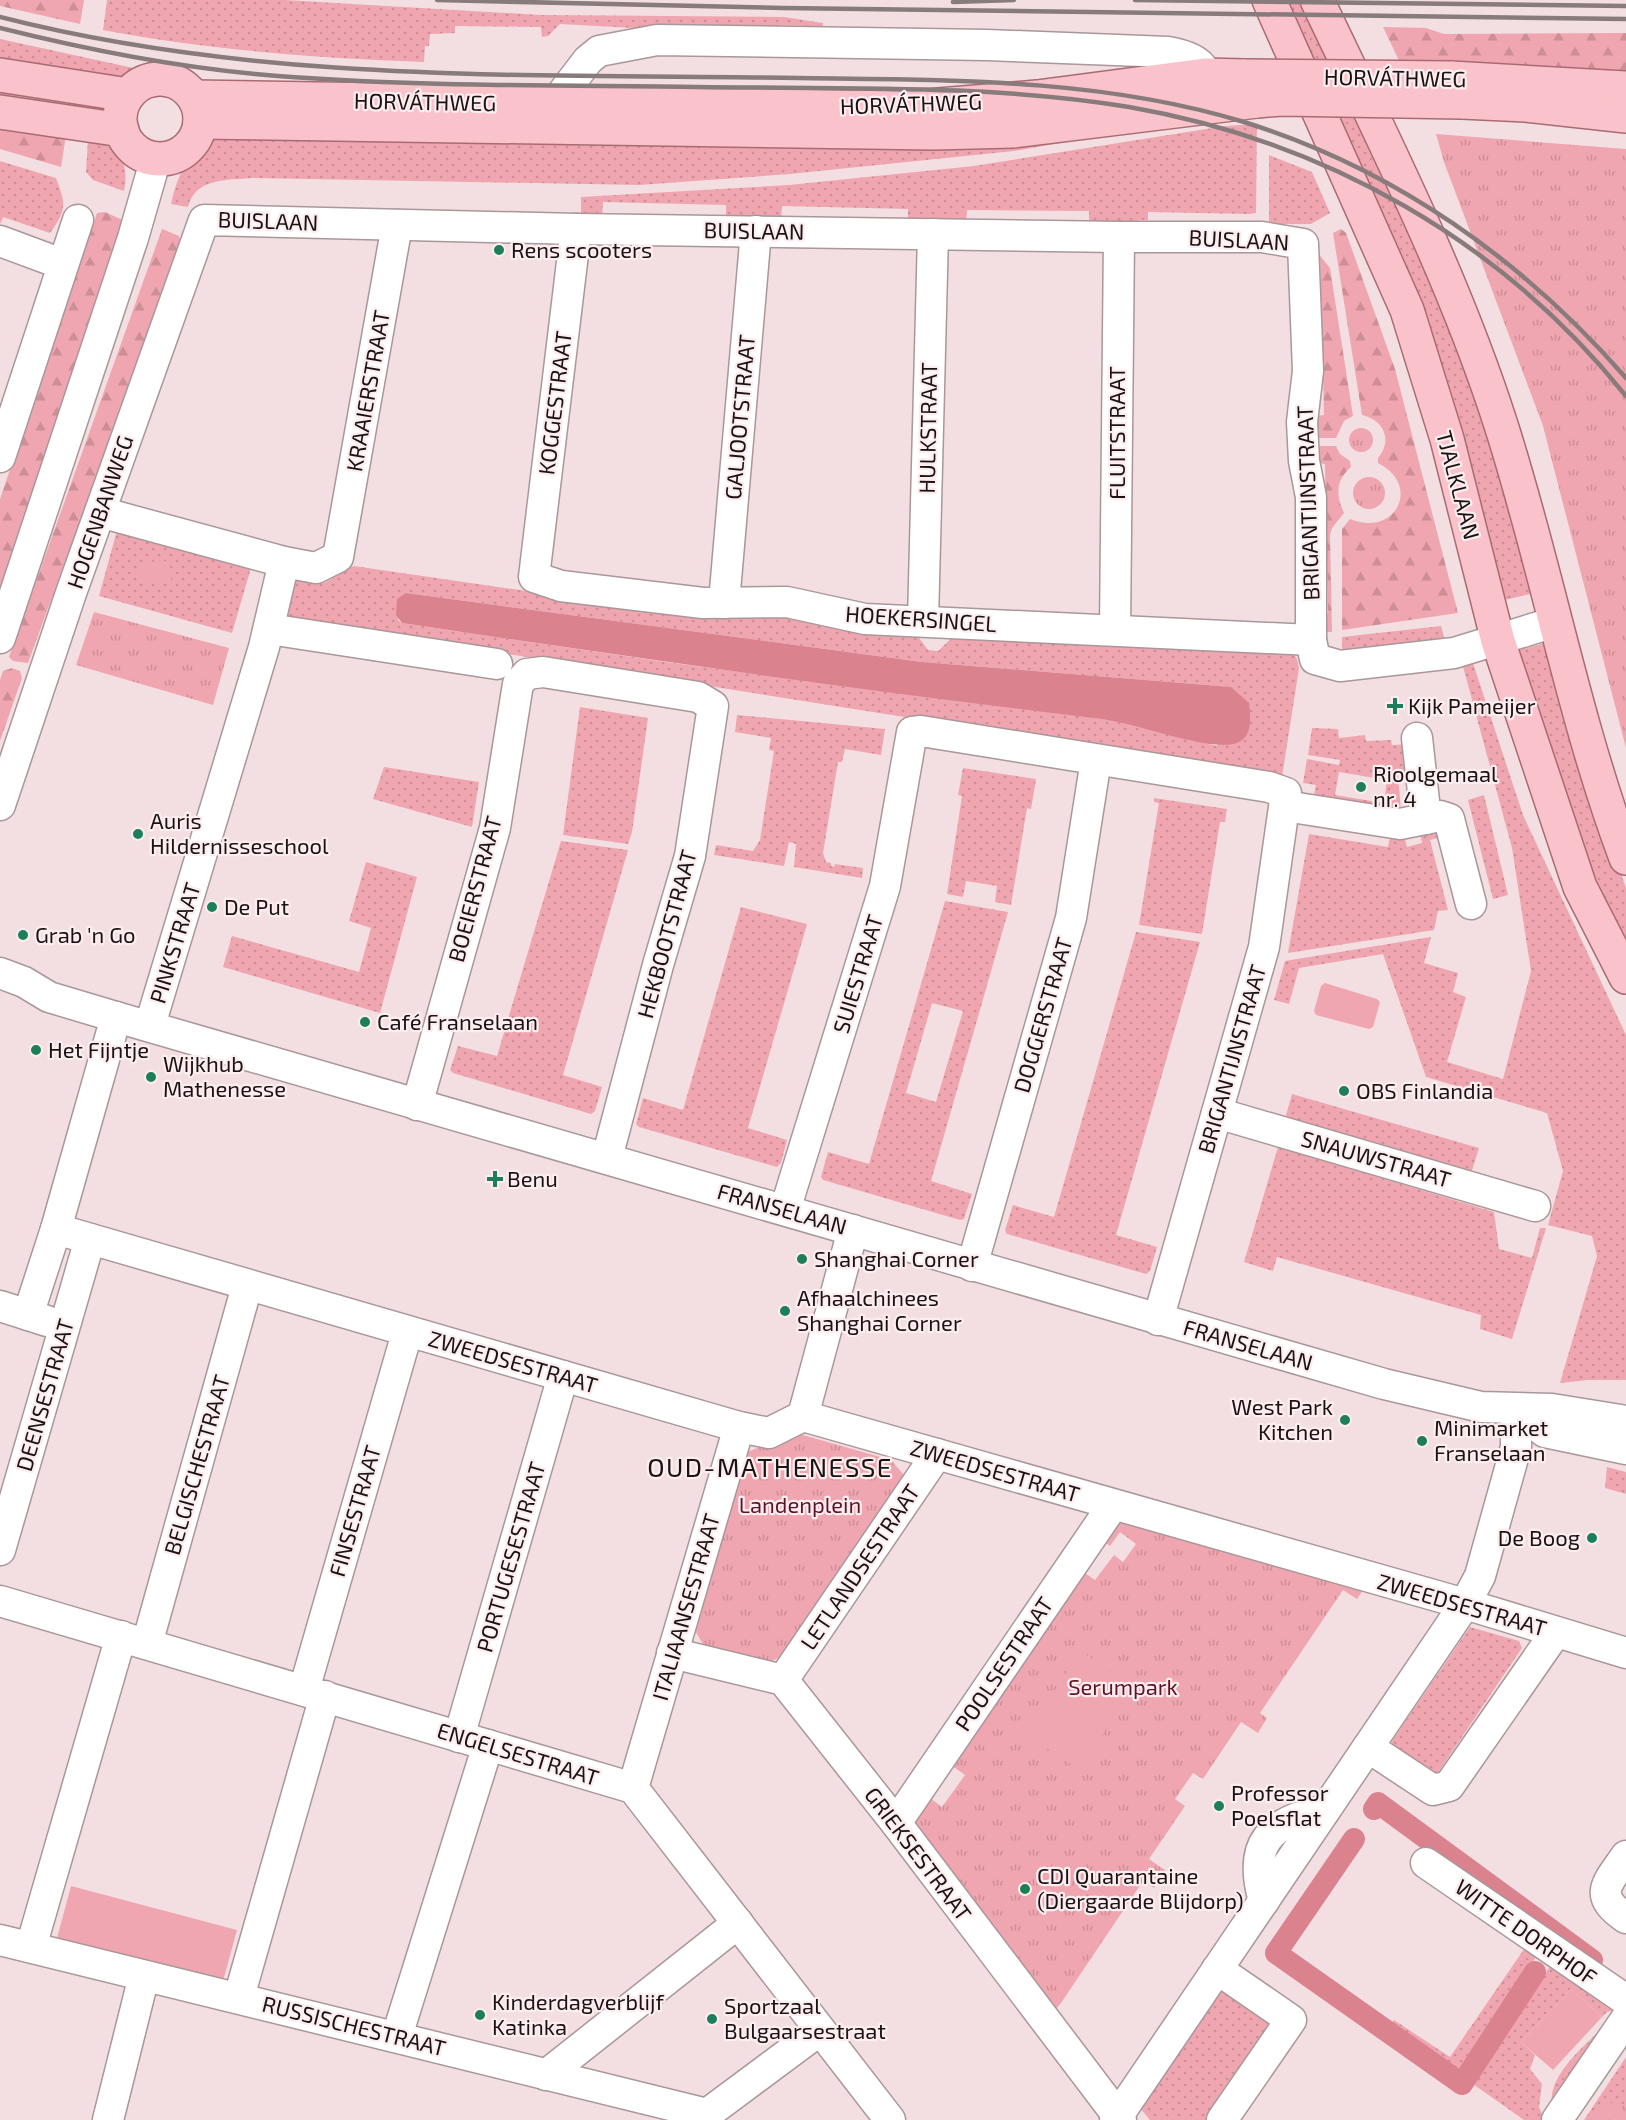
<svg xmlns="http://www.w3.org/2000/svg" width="1626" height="2120" font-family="'Exo 2',sans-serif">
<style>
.grass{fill:url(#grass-dots);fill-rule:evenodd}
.forest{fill:url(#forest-firs)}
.park{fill:url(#park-tufts)}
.garden{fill:#f0a6b0}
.water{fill:#da838f}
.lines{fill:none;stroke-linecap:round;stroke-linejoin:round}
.canal{stroke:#da838f;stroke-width:22}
.minor-casing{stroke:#a99799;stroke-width:33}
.major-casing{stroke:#a96b73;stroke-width:36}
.minor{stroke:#fff;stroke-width:30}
.major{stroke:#fac2ca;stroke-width:33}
.rail{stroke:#887b7c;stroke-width:4.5}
.major-bridge-casing{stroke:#a96b73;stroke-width:36;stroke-linecap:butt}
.major-bridge{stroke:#fac2ca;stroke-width:33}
.poi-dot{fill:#1d7f58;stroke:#fdedef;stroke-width:2}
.labels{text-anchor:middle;stroke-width:4.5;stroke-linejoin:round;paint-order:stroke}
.street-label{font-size:22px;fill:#191313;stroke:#fdedef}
.poi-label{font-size:22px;fill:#191313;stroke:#fdedef;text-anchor:start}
.park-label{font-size:22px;fill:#601126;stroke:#fdedef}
.quarter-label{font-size:26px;letter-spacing:1.5px;fill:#191313;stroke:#fdedef}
</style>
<defs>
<pattern id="grass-dots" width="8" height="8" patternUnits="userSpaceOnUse" patternTransform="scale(1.5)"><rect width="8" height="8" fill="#f0a6b0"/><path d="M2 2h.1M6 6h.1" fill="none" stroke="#cd8e96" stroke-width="1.8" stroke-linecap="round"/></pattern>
<pattern id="forest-firs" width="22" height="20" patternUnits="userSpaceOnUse" patternTransform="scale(1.5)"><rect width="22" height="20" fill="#f0a6b0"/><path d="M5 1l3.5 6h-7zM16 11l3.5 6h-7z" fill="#cd8e96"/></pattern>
<pattern id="park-tufts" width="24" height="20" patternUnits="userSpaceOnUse" patternTransform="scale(1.5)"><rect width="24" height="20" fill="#f0a6b0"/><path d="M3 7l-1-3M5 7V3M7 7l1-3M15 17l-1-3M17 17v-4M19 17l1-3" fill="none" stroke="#cd8e96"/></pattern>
</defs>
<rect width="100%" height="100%" fill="#f3dfe1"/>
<g class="grass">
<path d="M107 0H285L541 15 784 17 823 23V26H815L812 29 808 26 781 25V36L560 24 548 36 542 37 541 27 455 26V33L430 34 429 46H425L424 62C315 58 210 50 103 30Z"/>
<polygon points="1281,0 1304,0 1425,265 1489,438 1535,593 1500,601"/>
<polygon points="0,39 152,72 126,84 0,68"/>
<polygon points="0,84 111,107 110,120 0,102"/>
<path d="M1209 117 1014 151 790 174 639 185 253 178C227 180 195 178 188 207L171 204C178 172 192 145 223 130Z"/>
<polygon points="1257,124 1256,213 1250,214 1148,212 1148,220 1139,220 1139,226 1089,226 1089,211 967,210 966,225 908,224 908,209 782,206 781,221 726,220 726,205 603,202 602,217 581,217 581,197 789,185 974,166 1225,126"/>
<path d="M88 139C118 146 130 159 124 191L93 180 86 172Z"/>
<polygon points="1269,155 1312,172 1330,213 1311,224 1269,224"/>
<path d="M0 161 56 178C66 204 67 210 50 233L3 217 0 224Z"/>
<polygon points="119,523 253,561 232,633 99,596"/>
<path d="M354 566 540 593 761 611 914 631 928 650 938 651 957 633 1293 653 1297 659 1299 668 1282 777 287 619 296 580 324 583ZM406 593 922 662 1231 687 1217 746 1124 722 673 663 402 623 398 620Z"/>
<polygon points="1441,626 1447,647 1342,656 1342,637"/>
<polygon points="1549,642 1581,759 1626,888 1626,941 1575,835 1516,651"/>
<polygon points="1471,657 1523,815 1626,1035 1626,1380 1588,1380 1560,1383 1597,1256 1592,1236 1548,1225 1563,1171 1547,1113 1426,1077 1383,954 1299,968 1289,1004 1274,1000 1285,961 1431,937 1424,963 1458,973 1453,992 1466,997 1447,1062 1503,1079 1531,971 1512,848 1461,659"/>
<polygon points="580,707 648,718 632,832 628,844 563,835"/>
<polygon points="737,715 885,729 881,755 845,749 842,762 838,762 823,853 826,862 831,863 831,866 834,867 835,864 863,868 862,878 794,867 796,844 789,842 784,866 714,855 716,845 753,851 760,840 774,751 769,750 771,738 735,732"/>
<path d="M1312 728 1338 729 1339 738 1365 735 1366 741 1391 740 1392 745 1410 744 1412 772 1398 774 1401 812 1313 800 1316 785 1303 783 1307 759 1339 765 1340 760 1308 755ZM1339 772 1387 780 1384 803 1335 795Z"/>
<polygon points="384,767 479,782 472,827 373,799"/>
<polygon points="963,768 1036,779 1031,809 1027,808 1011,905 995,902 997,886 966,881 963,897 947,894 962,796 958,795"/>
<polygon points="1484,795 1508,895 1493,899 1468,800"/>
<polygon points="1154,798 1227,809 1225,822 1220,822 1202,934 1139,925 1159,803 1154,802"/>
<polygon points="1437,825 1445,836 1430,840 1448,910 1438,911 1434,930 1288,953 1309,834 1388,847 1391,831 1403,832 1407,847 1422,843 1419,829"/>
<polygon points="561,841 628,850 563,1075 602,1087 595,1111 591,1114 453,1073 450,1070 458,1046 497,1056"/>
<polygon points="366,862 417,877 380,1013 223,967 232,936 359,972 371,928 349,921"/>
<path d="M945 901 1008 912 931 1181 972 1194 964 1219 960 1220 823 1180 821 1177 828 1152 869 1164ZM932 1003 963 1011 936 1102 906 1093Z"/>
<polygon points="741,907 807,924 748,1128 787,1140 781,1163 777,1167 639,1127 636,1124 643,1098 683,1110"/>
<polygon points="1136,932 1200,942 1116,1235 1157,1247 1150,1271 1146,1274 1007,1234 1005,1230 1013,1205 1054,1217"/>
<polygon points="1292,1094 1479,1148 1469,1180 1283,1126"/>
<polygon points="1278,1147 1494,1212 1499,1249 1532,1258 1540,1228 1546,1228 1512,1339 1480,1329 1481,1315 1277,1257 1273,1271 1244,1262"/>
<polygon points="1607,1467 1626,1472 1626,1494 1605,1488"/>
<polygon points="1470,1627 1519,1641 1522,1648 1437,1774 1428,1775 1394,1751 1392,1741"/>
<polygon points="1529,1942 1540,1951 1462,2068 1450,2067 1388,2027 1394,2020 1450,2057"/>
<polygon points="1555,1959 1615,2010 1607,2012 1602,2017 1571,1989 1521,2042 1535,2055 1530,2069 1542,2084 1539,2107 1543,2116 1541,2120 1524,2120 1470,2082"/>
<polygon points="1232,1973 1280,2008 1206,2120 1150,2120 1140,2108"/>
<path d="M1609 2021 1552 2106C1547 2073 1588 2044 1609 2021Z"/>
<polygon points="1626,2057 1626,2120 1584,2120"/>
</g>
<g class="forest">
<polygon points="0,0 84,0 80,24 0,6"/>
<polygon points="1383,27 1426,28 1444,34 1626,33 1626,79 1402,67"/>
<polygon points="0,119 66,135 61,167 0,149"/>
<polygon points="105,212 127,222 0,593 0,499 97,213"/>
<polygon points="162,229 179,236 181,245 28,663 13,661 9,657"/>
<path d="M1341 229 1346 233 1395 369 1458 613 1342 630V529L1350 519C1396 538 1422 485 1378 463V458C1393 440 1384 420 1362 415L1333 233Z"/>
<polygon points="1317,252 1330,268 1353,416 1344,421 1336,438 1309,438 1316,416 1324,415 1320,260 1313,260"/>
<path d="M1309 446H1336L1340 454 1350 461 1351 467C1335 481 1336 495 1344 513L1332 528 1330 535 1332 632H1320V615L1328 614 1325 464 1318 463Z"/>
<polygon points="12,668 20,671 22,678 0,741 0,680 3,671"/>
</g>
<g class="park">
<polygon points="1436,134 1626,149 1626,748 1543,426 1444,162"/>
<circle cx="1361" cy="440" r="12"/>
<circle cx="1369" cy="493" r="16"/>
<polygon points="94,612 229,648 213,705 76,665"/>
<polygon points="803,1435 891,1460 904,1475 781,1657 765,1664 704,1646 693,1627 745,1453 784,1437"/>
<polygon points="1113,1510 1367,1584 1357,1599 1343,1590 1260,1713 1267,1718 1258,1733 1241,1722 1203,1779 1193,1773 1175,1799 1185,1806 1149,1859 1166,1871 1154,1888 1143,1881 1061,2003 1049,2017 896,1821 918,1789 942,1807 965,1775 940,1757 1073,1565 1095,1580 1114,1555 1123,1562 1136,1544 1120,1532 1110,1546 1095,1535"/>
<polygon points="1604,2098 1616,2106 1626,2103 1626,2120 1595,2120 1591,2117"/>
</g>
<g class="garden">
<polygon points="170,561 171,581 138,582 137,562"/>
<polygon points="1325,983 1377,999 1380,1002 1373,1027 1369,1029 1316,1015 1314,1011 1321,986"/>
<polygon points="1081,1651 1132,1687 1080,1770 1025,1734"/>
<polygon points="71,1886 237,1930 223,1981 57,1938"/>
<polygon points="1571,1989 1602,2017 1553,2070 1521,2042"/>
</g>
<path class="water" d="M406 593 922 662 1231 687 1249 703C1251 719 1253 740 1233 744 1203 750 1137 723 1101 719 867 691 634 658 402 623L396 615 397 599Z"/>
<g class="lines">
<g class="canal">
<polyline points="1374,1809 1378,1803 1592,1960"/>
<polyline points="1354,1839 1276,1953 1462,2084 1535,1972"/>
</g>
<g class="minor-casing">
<g id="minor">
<path d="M555 103 588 60 599 51 657 40 987 45 1168 52C1191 56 1217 66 1202 96"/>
<polyline points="576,229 534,577 561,586 703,603 787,602 865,619 1311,640"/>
<polyline points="0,241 62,264"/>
<polyline points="0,457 78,220"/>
<polyline points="100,512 284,562 316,568 338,557 397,225"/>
<polyline points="724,603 756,231"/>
<polyline points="923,621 933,234"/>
<polyline points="269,629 497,664"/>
<polyline points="1115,630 1119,237"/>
<polyline points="0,638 133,238 156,158"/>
<polyline points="1417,738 1426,819"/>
<polyline points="0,805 71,593 204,220 576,229 1119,237 1262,237 1303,244 1308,371 1302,422 1304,461 1311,497 1311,640 1315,659 1340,666 1454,653 1555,622"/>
<polyline points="1285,806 1400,824 1440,816 1449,819 1471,904"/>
<polyline points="0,973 24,982 49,997 116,1017 1384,1384 1481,1407 1552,1409 1626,1421"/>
<polyline points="150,1025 264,647 284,562"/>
<polyline points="417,1105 495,828 518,684 527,674 543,672 698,697 713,706 690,856 658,965 607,1158"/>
<polyline points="1217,1113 1535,1206"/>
<polyline points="785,1210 885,886 912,732 921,731 1269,787 1286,793 1264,947 1158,1320"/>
<polyline points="56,1229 739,1427 769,1433 803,1416 1465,1604 1626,1653"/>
<polyline points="972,1266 1071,918 1096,760"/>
<polyline points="0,1306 47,1321"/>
<polyline points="28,1315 56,1229 116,1017"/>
<polyline points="1516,1410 1545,1432 1626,1449"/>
<polyline points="803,1416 853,1230"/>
<polyline points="0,1550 90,1239"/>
<polyline points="0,1601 633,1788 890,2120"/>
<polyline points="147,1644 247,1286"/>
<polyline points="672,1653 783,1680 896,1823 1121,2120"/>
<polyline points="783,1680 937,1454"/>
<polyline points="304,1690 407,1333"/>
<polyline points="459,1737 563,1376"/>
<polyline points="1368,1747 1433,1790 1449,1786 1556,1632"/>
<polyline points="633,1788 739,1427"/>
<polyline points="896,1823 1113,1505"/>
<path d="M1626 1856C1607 1884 1592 1895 1626 1918"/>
<polyline points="1426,1863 1626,2000"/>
<path d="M1264 1901C1247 1843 1270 1822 1325 1810"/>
<polyline points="0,1940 707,2114"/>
<polyline points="31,1947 121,1636"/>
<polyline points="1217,1969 1291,2020 1222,2120"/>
<polyline points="239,1997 325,1696"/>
<polyline points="397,2036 488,1745"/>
<polyline points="546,2075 738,1923"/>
<polyline points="108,2120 144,1976"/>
<polyline points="706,2120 707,2114 820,2030"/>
<polyline points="1115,2120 1465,1604 1480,1576 1516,1447 1516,1410"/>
<polyline points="1557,2120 1626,2019"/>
</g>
</g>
<g class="major-casing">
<g id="major">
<polyline points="1269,0 1407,310 1447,439 1498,641 1580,887 1626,977"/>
<path d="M1317 0C1383 139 1454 278 1501 425 1547 568 1573 717 1626 858"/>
<polyline points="0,75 128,95"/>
<polyline points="1451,78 1626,88"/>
<circle cx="160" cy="119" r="40"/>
<polyline points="194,97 901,108 1037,97 1205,75 1245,76"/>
<polyline points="1462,102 1526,105 1626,116"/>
<polyline points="0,112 122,130"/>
<polyline points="200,122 934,133 1013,131 1257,101"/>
</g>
</g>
<use href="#minor" class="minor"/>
<use href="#major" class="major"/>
<g class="rail">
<polyline points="437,0 783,8 1626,19"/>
<polyline points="1135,0 1626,6"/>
<polyline points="953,2 1014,0"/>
<path d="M0 17C261 84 531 74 799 78 948 80 1100 78 1244 122 1395 169 1523 260 1626 378"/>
<path d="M0 28C84 49 169 66 255 74 402 87 550 85 697 87 836 89 991 84 1129 107 1325 141 1501 240 1626 396"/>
</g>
<g class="major-bridge-casing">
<g id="major-bridge">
<polyline points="1245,76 1451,78"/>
<polyline points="1257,101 1282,99 1462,102"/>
</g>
</g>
<use href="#major-bridge" class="major-bridge"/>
</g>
<g class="poi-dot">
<circle cx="499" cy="250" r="6"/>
<path d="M1392 697h6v6h6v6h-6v6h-6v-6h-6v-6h6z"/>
<circle cx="1361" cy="787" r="6"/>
<circle cx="138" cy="834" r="6"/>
<circle cx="212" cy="907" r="6"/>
<circle cx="23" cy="935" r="6"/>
<circle cx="365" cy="1022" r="6"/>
<circle cx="36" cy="1050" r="6"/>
<circle cx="151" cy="1077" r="6"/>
<circle cx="1344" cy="1091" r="6"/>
<path d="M492 1170h6v6h6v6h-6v6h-6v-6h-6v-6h6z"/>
<circle cx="802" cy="1259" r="6"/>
<circle cx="785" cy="1311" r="6"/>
<circle cx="1345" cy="1420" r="6"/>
<circle cx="1422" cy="1441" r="6"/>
<circle cx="1592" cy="1538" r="6"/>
<circle cx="1219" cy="1806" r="6"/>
<circle cx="1025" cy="1889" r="6"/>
<circle cx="480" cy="2015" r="6"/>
<circle cx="712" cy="2019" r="6"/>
</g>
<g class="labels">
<g class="street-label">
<text transform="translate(1395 78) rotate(1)" y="8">HORVÁTHWEG</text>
<text transform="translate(425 102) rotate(1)" y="8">HORVÁTHWEG</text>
<text transform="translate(911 104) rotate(-2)" y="8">HORVÁTHWEG</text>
<text transform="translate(268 221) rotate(2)" y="8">BUISLAAN</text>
<text transform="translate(754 231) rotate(1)" y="8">BUISLAAN</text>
<text transform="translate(1239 240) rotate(3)" y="8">BUISLAAN</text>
<text transform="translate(368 391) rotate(-80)" y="8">KRAAIERSTRAAT</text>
<text transform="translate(555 403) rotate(-83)" y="8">KOGGESTRAAT</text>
<text transform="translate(740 417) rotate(-85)" y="8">GALJOOTSTRAAT</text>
<text transform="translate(928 428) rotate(-89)" y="8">HULKSTRAAT</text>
<text transform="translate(1117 433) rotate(-90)" y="8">FLUITSTRAAT</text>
<text transform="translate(1458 485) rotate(75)" y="8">TJALKLAAN</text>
<text transform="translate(1308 503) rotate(-92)" y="8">BRIGANTIJNSTRAAT</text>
<text transform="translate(100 512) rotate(-71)" y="8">HOGENBANWEG</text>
<text transform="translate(921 619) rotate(4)" y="8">HOEKERSINGEL</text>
<text transform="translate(475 889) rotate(-75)" y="8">BOEIERSTRAAT</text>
<text transform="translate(667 934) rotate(-75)" y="8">HEKBOOTSTRAAT</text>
<text transform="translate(175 943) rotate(-73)" y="8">PINKSTRAAT</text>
<text transform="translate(858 974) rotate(-73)" y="8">SUIESTRAAT</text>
<text transform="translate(1043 1015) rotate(-74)" y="8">DOGGERSTRAAT</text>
<text transform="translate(1232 1059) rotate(-74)" y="8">BRIGANTIJNSTRAAT</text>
<text transform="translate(1376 1159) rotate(16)" y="8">SNAUWSTRAAT</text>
<text transform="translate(782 1209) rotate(16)" y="8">FRANSELAAN</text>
<text transform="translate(1248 1345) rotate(16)" y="8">FRANSELAAN</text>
<text transform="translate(513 1362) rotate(16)" y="8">ZWEEDSESTRAAT</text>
<text transform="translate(45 1395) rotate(-74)" y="8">DEENSESTRAAT</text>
<text transform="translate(197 1465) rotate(-74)" y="8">BELGISCHESTRAAT</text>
<text transform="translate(995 1471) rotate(16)" y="8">ZWEEDSESTRAAT</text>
<text transform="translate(355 1511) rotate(-74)" y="8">FINSESTRAAT</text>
<text transform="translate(511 1557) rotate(-74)" y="8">PORTUGESESTRAAT</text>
<text transform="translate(860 1567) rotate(-56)" y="8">LETLANDSESTRAAT</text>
<text transform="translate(1462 1605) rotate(16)" y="8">ZWEEDSESTRAAT</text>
<text transform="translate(686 1607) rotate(-74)" y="8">ITALIAANSESTRAAT</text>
<text transform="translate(1004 1664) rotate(-56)" y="8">POOLSESTRAAT</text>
<text transform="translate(518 1754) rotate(17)" y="8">ENGELSESTRAAT</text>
<text transform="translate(918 1854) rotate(53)" y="8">GRIEKSESTRAAT</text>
<text transform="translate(1526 1932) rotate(35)" y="8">WITTE DORPHOF</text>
<text transform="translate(354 2026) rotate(14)" y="8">RUSSISCHESTRAAT</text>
</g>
<g class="poi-label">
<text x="511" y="258">Rens scooters</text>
<text x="1408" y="714">Kijk Pameijer</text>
<text x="1373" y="782">Rioolgemaal<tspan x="1373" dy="25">nr. 4</tspan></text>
<text x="150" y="829">Auris<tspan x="150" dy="25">Hildernisseschool</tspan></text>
<text x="224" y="915">De Put</text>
<text x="35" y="943">Grab 'n Go</text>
<text x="377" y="1030">Café Franselaan</text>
<text x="48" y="1058">Het Fijntje</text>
<text x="163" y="1072">Wijkhub<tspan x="163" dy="25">Mathenesse</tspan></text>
<text x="1356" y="1099">OBS Finlandia</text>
<text x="507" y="1187">Benu</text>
<text x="814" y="1267">Shanghai Corner</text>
<text x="797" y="1306">Afhaalchinees<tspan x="797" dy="25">Shanghai Corner</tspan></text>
<text x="1333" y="1415" text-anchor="end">West Park<tspan x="1333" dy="25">Kitchen</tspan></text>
<text x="1434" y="1436">Minimarket<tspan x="1434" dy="25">Franselaan</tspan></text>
<text x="1580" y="1546" text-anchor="end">De Boog</text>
<text x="1231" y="1801">Professor<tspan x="1231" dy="25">Poelsflat</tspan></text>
<text x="1037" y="1884">CDI Quarantaine<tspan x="1037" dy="25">(Diergaarde Blijdorp)</tspan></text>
<text x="492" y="2010">Kinderdagverblijf<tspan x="492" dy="25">Katinka</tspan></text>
<text x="724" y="2014">Sportzaal<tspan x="724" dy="25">Bulgaarsestraat</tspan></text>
</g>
<g class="park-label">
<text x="800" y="1513">Landenplein</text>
<text x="1123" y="1695">Serumpark</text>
</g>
<g class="quarter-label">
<text x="770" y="1477">OUD-MATHENESSE</text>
</g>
</g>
</svg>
